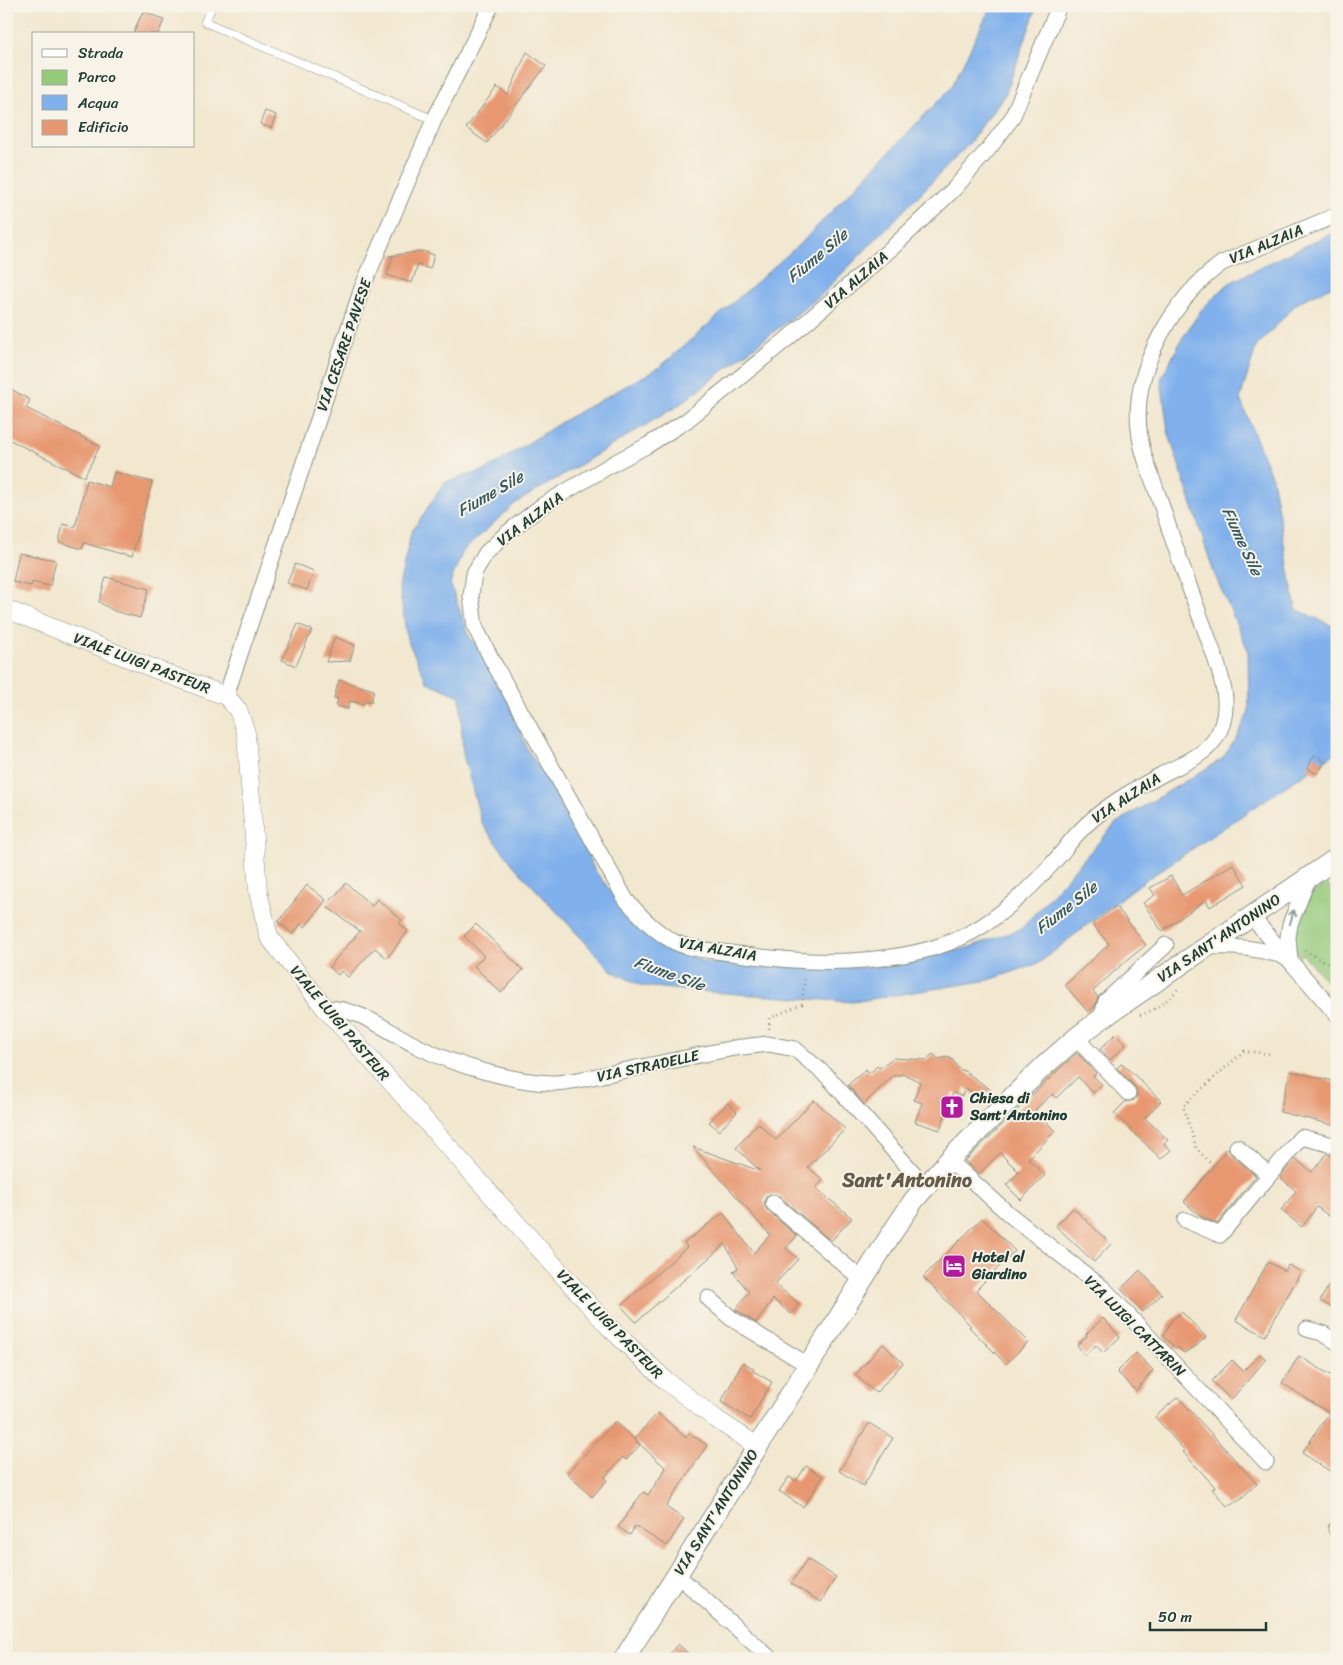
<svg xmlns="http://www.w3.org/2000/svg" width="1343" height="1665" font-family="Sriracha,sans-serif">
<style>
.green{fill:#96ca7b;stroke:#5a8458}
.water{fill:#80b1ec;stroke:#507790}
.building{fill:#e79871}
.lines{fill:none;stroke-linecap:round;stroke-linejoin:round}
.service-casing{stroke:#889282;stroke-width:9}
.minor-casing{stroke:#889282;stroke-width:17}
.tertiary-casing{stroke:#889282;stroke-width:19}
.secondary-casing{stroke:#889282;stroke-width:22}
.path{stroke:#889282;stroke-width:2.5;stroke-dasharray:1 4;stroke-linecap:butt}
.service{stroke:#fff;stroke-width:8}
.minor{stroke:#fff;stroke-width:15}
.tertiary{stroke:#fff;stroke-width:18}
.secondary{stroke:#fff;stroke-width:20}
.oneway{stroke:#8f9e9a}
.labels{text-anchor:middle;stroke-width:4;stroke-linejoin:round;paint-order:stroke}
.street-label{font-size:15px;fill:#1f3d34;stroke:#f7f3e8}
.poi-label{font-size:15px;font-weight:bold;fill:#1f3d34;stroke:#f7f3e8;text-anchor:start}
.water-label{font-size:16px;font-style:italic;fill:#375a62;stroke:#f7f3e8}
.district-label{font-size:20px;font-weight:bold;fill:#655d49;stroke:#f7f3e8}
</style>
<rect width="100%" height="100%" fill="#f7f3e8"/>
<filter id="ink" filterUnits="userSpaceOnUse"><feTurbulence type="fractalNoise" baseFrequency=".02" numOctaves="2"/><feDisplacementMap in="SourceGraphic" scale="10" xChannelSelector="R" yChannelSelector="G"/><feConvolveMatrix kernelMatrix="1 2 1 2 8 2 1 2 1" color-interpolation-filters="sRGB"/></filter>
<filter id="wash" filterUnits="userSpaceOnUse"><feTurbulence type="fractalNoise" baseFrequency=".0096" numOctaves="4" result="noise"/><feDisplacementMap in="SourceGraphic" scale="20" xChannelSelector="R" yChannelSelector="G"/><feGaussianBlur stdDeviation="1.12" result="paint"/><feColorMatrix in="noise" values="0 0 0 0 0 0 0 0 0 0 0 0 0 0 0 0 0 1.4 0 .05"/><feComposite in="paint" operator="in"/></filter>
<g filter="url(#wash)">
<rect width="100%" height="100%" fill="#f2e7cf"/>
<polygon class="green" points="1326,883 1337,896 1337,1002 1326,990 1330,986 1303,954 1299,958 1295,946 1293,936 1305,900"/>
<polygon class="water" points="991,6 1037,6 1006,93 968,145 820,296 679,405 516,503 463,551 450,583 469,636 503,684 527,749 565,808 595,871 638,925 703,962 760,966 868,968 964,949 1021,929 1116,823 1222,759 1235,740 1249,712 1248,650 1214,573 1168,431 1161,379 1183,337 1202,309 1228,284 1279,258 1337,231 1337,284 1298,302 1256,347 1240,399 1272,478 1296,609 1337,628 1337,750 1334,754 1131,890 1039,963 989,980 853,1002 682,990 642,986 612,971 514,866 482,824 463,754 460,696 427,682 407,639 399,586 411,533 445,482 486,470 563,421 660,367 802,242 951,88"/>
<g id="blocks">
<g class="building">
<polygon points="143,11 164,20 158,34 133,34"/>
<polygon points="527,52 546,66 487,143 466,128 497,87 508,95"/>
<polygon points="265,111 276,115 271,128 260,124"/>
<polygon points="423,251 434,255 430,269 418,265 412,283 387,275 393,257 389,256"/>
<polygon points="6,386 30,400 26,408 100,446 84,477 6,438"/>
<polygon points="114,472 152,482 132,557 84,543 82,549 59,542 63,524 75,527 87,480 110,487"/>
<polygon points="19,553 56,560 50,586 32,582 31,586 13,582"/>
<polygon points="295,564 314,571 307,590 287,583"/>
<polygon points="106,577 149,589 140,618 114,611 99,602"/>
<polygon points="298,624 312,630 296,666 282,660"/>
<polygon points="335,637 355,645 350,661 326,662"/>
<polygon points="339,680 374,690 371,702 365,700 364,704 350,701 348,709 336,706 338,699 334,698"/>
<polygon points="1315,755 1325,762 1317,774 1307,768"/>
<polygon points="1233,864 1246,885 1210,907 1206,900 1162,931 1143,903 1155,895 1150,888 1171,876 1182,895"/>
<polygon points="346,883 372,906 377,899 402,920 399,923 408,931 387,958 375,948 348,977 341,971 338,975 329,967 360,931 326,906"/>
<polygon points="307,885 326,900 305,927 301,924 293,934 278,922"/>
<polygon points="1116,906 1146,945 1126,961 1093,991 1098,997 1095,1006 1088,1012 1065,985 1109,944 1092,924"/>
<polygon points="476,924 523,970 501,993 474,966 484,956 464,936"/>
<polygon points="1116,1034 1126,1045 1110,1060 1100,1049"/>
<polygon points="1077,1053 1096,1073 1093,1076 1102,1084 1093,1093 1078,1077 1056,1098 1052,1094 1035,1110 1055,1131 1028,1159 1045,1175 1021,1200 1006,1185 1019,1172 1000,1153 979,1174 965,1161 1056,1072"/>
<polygon points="933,1054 939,1059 947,1057 952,1059 958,1068 966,1072 991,1090 983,1101 965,1087 962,1096 953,1093 940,1130 915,1122 922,1103 914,1100 920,1082 904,1074 893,1076 864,1104 848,1085 866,1069 870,1073 877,1066 879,1068 893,1058 926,1060"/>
<polygon points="1122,1063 1161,1101 1145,1118 1168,1140 1164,1144 1171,1150 1161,1159 1114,1113 1125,1102 1134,1100 1137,1095 1135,1087 1117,1068"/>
<polygon points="1290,1071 1337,1082 1337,1126 1280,1112"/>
<polygon points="814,1100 845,1129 808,1167 823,1180 816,1188 852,1218 831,1241 779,1196 770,1194 766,1197 764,1202 767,1210 797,1236 786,1248 798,1259 775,1284 799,1304 791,1314 773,1299 756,1323 738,1311 735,1310 749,1292 733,1272 738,1268 725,1244 636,1322 621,1306 687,1247 684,1243 723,1213 754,1253 770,1235 693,1147 760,1171 736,1148 758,1123 776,1140"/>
<polygon points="728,1103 737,1112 719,1131 709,1122"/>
<polygon points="1228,1148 1231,1154 1256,1176 1217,1224 1202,1217 1184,1202"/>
<polygon points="1327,1153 1337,1161 1337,1182 1331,1189 1337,1193 1337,1222 1317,1207 1302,1227 1281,1210 1296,1191 1280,1177 1295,1159 1312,1172"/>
<polygon points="1073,1208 1111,1244 1094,1262 1056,1226"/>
<polygon points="982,1218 1015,1251 976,1290 1028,1342 1006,1364 969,1327 971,1326 923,1277"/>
<polygon points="1268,1262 1285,1271 1288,1265 1301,1272 1265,1336 1236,1320"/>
<polygon points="1140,1270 1162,1294 1143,1312 1121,1289"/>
<polygon points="1337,1271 1337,1310 1320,1301"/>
<polygon points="1182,1312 1206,1337 1195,1347 1184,1353 1178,1347 1176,1349 1163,1336 1171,1321"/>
<polygon points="1103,1318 1120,1337 1103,1353 1096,1345 1085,1355 1077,1345 1087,1336 1086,1334"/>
<polygon points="883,1344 903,1363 876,1393 855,1375"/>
<polygon points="1136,1353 1153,1370 1136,1391 1117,1372"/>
<polygon points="1260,1354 1266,1359 1231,1400 1212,1381 1232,1360 1243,1371"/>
<polygon points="1299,1356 1337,1379 1337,1476 1302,1453 1329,1413 1282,1383"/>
<polygon points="743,1362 754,1369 753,1371 772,1382 750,1419 721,1402"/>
<polygon points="1178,1397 1257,1484 1240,1499 1227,1506 1212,1489 1215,1487 1183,1452 1185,1451 1155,1417"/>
<polygon points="658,1413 686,1438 689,1433 707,1445 666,1507 684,1519 667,1546 635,1526 630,1535 618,1527 643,1492 648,1495 666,1468 634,1439"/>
<polygon points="615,1422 640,1445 626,1460 623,1457 605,1477 607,1480 592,1497 567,1473"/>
<polygon points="869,1423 893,1438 863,1486 839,1471"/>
<polygon points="806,1466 823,1477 803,1507 779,1491 789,1477 796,1481"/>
<polygon points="807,1559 836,1577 821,1602 791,1584"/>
<polygon points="678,1644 694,1659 665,1659"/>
</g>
</g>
</g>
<g filter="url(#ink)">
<use href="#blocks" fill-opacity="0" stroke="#889282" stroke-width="1"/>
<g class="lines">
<g class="service-casing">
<polyline id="service" points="212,6 205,22 434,120"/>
</g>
<g class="minor-casing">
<g id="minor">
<path d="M1059 6 1012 118 991 146 954 189 894 246 787 339 686 421 648 445 614 463 543 505 506 534 486 553 474 573 471 596 475 627 492 660 626 900C640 915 653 930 671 940 685 949 707 950 723 952 765 958 807 963 850 961 890 959 936 952 972 932 998 918 1030 889 1050 866 1060 856 1068 844 1077 834 1100 809 1131 791 1161 775 1179 765 1203 757 1215 739 1237 707 1218 667 1207 635 1190 590 1174 544 1159 498 1152 476 1141 453 1139 429 1132 368 1174 298 1222 263L1337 215"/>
<polyline points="226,696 362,288 434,120 491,6"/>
<polyline points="1251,916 1337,1015"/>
<path d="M1207 947C1236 946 1258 948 1286 957"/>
<polyline points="1290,961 1288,937 1290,924 1309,877"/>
<path d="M325 1008C361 1008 388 1032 419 1047 454 1065 513 1082 552 1083 561 1083 570 1081 578 1080L734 1048 768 1044 795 1049 828 1077 926 1187"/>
<polyline points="1101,1019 1106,1001 1166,945"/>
<polyline points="1076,1038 1128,1093"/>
<polyline points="1237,1147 1269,1175"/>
<polyline points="949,1160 1010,1215 1104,1289 1266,1462"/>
<polyline points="773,1203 862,1280"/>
<polyline points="1185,1220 1220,1235 1301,1137 1337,1146"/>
<polyline points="708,1298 732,1319 808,1365"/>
<polyline points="1307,1329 1322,1333 1337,1342"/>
<polyline points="1336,1529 1337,1530"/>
<polyline points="676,1574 771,1659"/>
</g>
</g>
<g class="tertiary-casing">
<polyline id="tertiary" points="6,609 165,673 226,696 238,710 246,733 258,891 269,937 325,1008 610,1328 665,1380 716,1419 757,1446"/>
</g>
<g class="secondary-casing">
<polyline id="secondary" points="624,1659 890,1236 914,1200 949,1160 1044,1066 1076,1038 1101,1019 1337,858"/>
</g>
<g class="path">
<polyline points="1305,950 1317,958 1337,966"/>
<path d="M1140 1015C1154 1011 1169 1000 1178 989"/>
<polyline points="769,1029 770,1018 802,1004 805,975"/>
<polyline points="1213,1166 1197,1149 1183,1106 1244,1051 1271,1054"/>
</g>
<use href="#service" class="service"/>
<use href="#minor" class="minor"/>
<use href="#tertiary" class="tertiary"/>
<use href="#secondary" class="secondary"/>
</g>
<defs><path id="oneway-shaft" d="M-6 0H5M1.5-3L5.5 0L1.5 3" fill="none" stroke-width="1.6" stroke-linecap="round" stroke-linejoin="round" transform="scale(1.25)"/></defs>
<use class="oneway" href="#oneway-shaft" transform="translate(1292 917) rotate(-73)"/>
</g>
<defs>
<g id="church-square" transform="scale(1.25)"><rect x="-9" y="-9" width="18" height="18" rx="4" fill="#b5179e" stroke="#f7f3e8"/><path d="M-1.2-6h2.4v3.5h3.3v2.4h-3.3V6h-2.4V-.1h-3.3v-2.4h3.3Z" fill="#fff"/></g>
<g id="hotel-square" transform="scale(1.25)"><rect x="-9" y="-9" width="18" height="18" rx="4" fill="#b5179e" stroke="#f7f3e8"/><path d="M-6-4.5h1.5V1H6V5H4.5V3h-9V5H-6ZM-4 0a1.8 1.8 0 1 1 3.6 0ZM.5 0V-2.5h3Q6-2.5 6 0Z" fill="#fff"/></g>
</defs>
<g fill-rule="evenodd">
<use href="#church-square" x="952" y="1107"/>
<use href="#hotel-square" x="954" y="1266"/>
</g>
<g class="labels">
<g class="street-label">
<text transform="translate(1266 244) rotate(-23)" y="5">VIA ALZAIA</text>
<text transform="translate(856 280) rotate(-41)" y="5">VIA ALZAIA</text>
<text transform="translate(344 345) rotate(-71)" y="5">VIA CESARE PAVESE</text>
<text transform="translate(530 519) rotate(-37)" y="5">VIA ALZAIA</text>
<text transform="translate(142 663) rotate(21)" y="5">VIALE LUIGI PASTEUR</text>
<text transform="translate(1126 798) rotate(-33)" y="5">VIA ALZAIA</text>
<text transform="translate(1219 938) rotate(-34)" y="5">VIA SANT'ANTONINO</text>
<text transform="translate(718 949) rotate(10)" y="5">VIA ALZAIA</text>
<text transform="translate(340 1023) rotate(50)" y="5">VIALE LUIGI PASTEUR</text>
<text transform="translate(648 1066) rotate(-12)" y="5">VIA STRADELLE</text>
<text transform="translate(610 1324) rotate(46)" y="5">VIALE LUIGI PASTEUR</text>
<text transform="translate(1135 1326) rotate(45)" y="5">VIA LUIGI CATTARIN</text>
<text transform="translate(716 1512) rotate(-58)" y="5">VIA SANT'ANTONINO</text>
</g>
<g class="poi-label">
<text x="970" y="1103">Chiesa di<tspan x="970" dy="17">Sant'Antonino</tspan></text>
<text x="972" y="1262">Hotel al<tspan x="972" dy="17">Giardino</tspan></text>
</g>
<g class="water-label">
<text transform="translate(817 255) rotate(-40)" y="6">Fiume Sile</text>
<text transform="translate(490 493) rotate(-30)" y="6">Fiume Sile</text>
<text transform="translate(1243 541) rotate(65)" y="6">Fiume Sile</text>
<text transform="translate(1066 907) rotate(-38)" y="6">Fiume Sile</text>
<text transform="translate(670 973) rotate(20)" y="6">Fiume Sile</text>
</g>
<g class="district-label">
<text x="907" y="1187">Sant'Antonino</text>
</g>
</g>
<rect width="1343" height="1665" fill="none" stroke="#f7f3e8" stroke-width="25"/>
<rect x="32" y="32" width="162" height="115" fill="#f7f3e8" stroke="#a1aaa0"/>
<rect x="42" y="49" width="25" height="8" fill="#ffffff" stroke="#a1aaa0"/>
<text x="78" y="58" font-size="15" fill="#1f3d34">Strada</text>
<rect x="42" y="70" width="25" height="15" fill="#96ca7b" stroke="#a1aaa0"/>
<text x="78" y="82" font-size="15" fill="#1f3d34">Parco</text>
<rect x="42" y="95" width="25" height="15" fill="#80b1ec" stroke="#a1aaa0"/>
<text x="78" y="108" font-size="15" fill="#1f3d34">Acqua</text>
<rect x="42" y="120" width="25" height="15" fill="#e79871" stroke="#a1aaa0"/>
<text x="78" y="132" font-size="15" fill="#1f3d34">Edificio</text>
<path d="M1150 1622v8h116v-8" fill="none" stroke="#1f3d34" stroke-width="2.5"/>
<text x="1158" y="1622" font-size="15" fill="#1f3d34" stroke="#f7f3e8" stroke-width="4" paint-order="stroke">50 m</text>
</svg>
